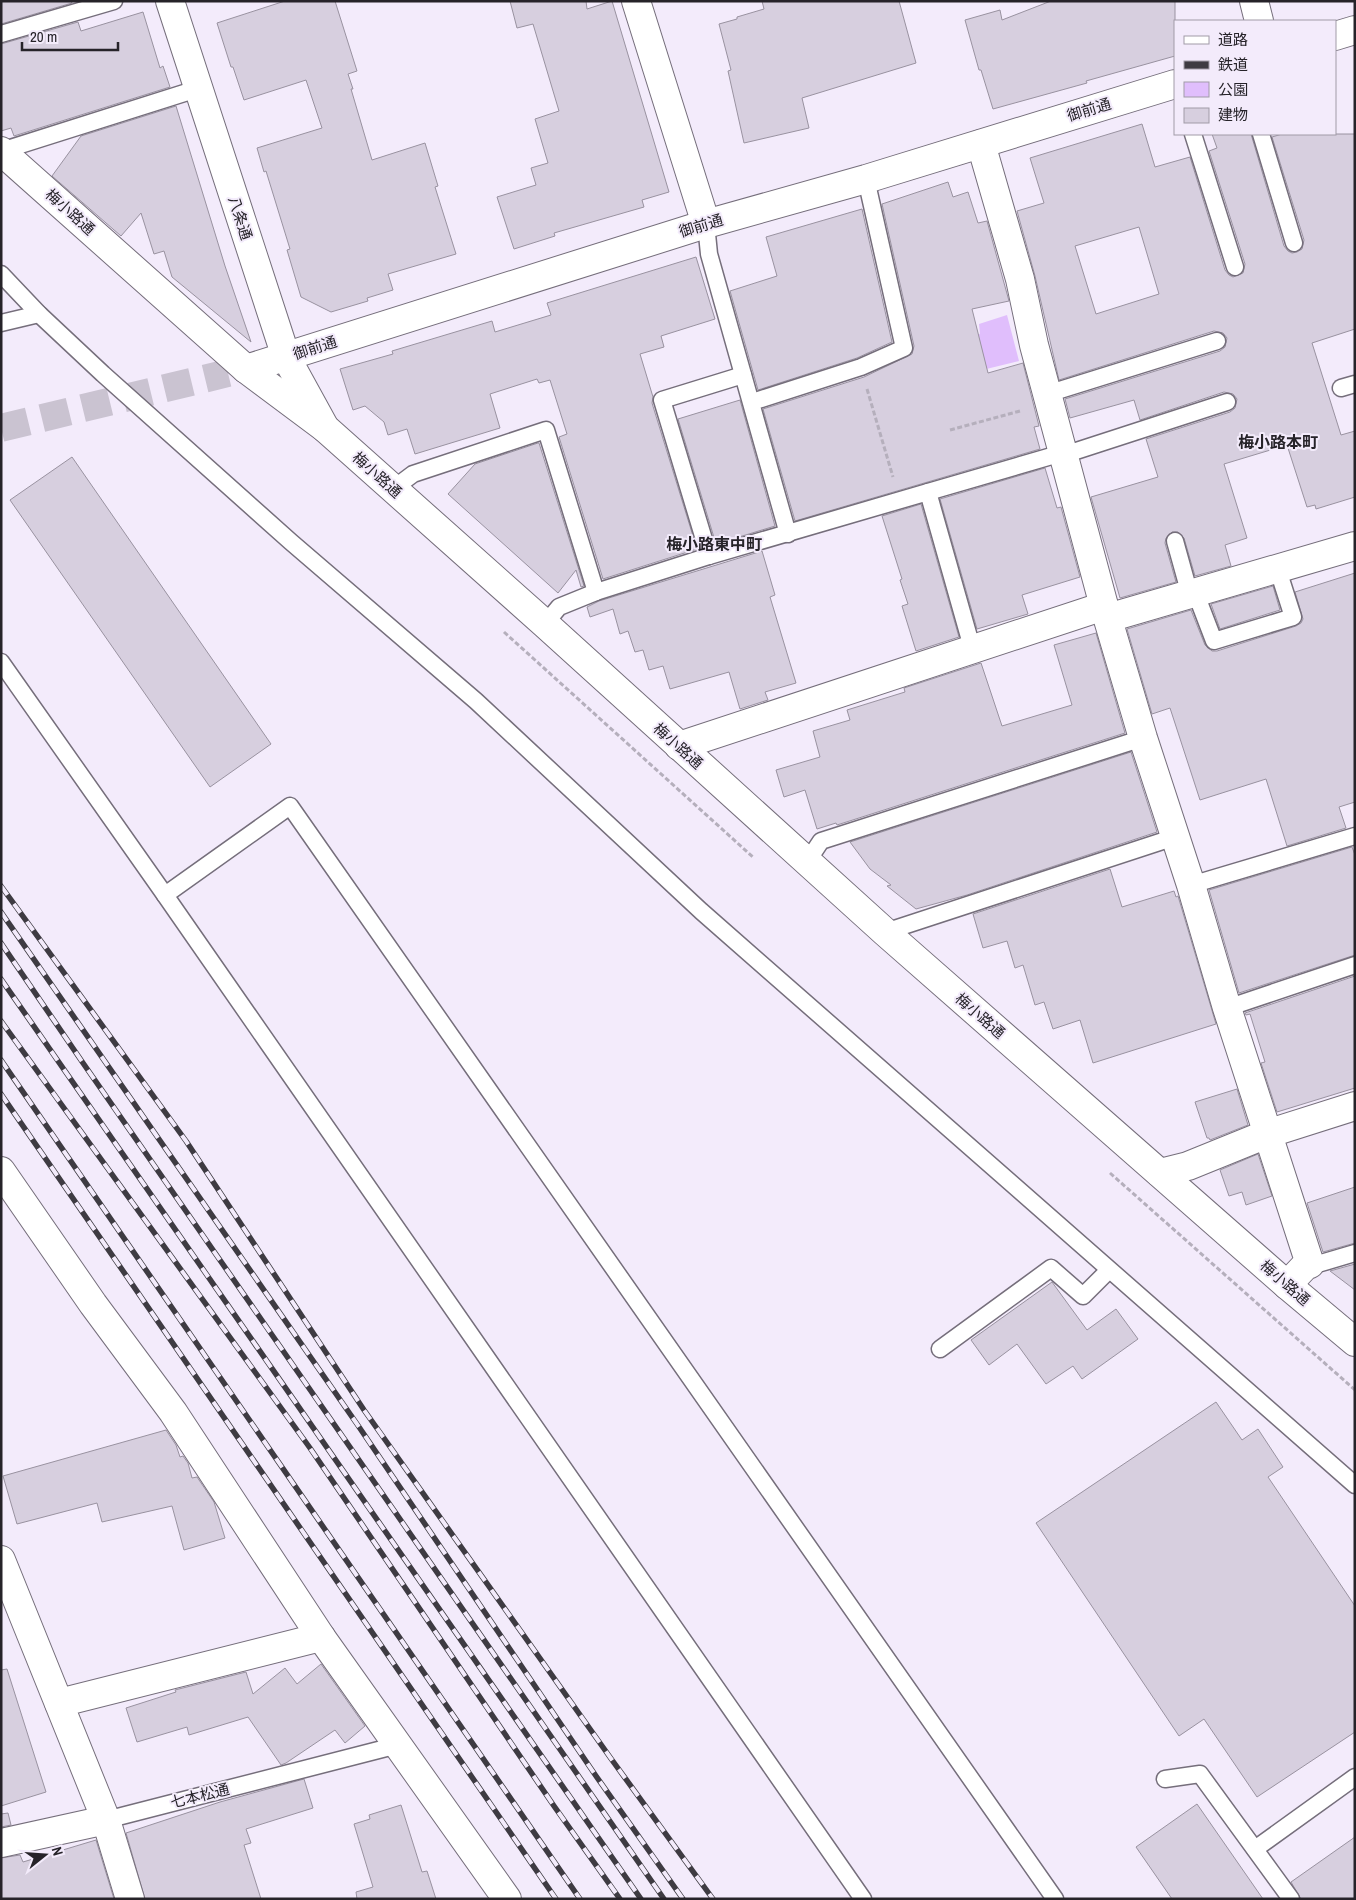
<svg xmlns="http://www.w3.org/2000/svg" width="1356" height="1900" font-family="'Archivo Narrow','Noto Sans JP',sans-serif">
<style>
.green{fill:#e0befc}
.building{fill:#d7cfdf;stroke:#9992a0;fill-rule:evenodd}
.lines{fill:none;stroke-linecap:round;stroke-linejoin:round}
.minor-tunnel{stroke:#cac3d1;stroke-width:28;stroke-dasharray:28 14;stroke-linecap:butt}
.service-casing{stroke:#756e7b;stroke-width:19}
.minor-casing{stroke:#756e7b;stroke-width:30}
.tertiary-casing{stroke:#756e7b;stroke-width:30}
.path{stroke:#b5afbc;stroke-width:3;stroke-dasharray:5 2.5;stroke-linecap:butt}
.service{stroke:#fff;stroke-width:16}
.minor{stroke:#fff;stroke-width:28}
.tertiary{stroke:#fff;stroke-width:28}
.rail-casing{stroke:#3e3b42;stroke-width:5.5}
.rail{stroke:#f3ebfb;stroke-width:4;stroke-dasharray:11;stroke-linecap:butt}
.labels{text-anchor:middle;stroke-width:4;stroke-linejoin:round;paint-order:stroke}
.street-label{font-size:15px;fill:#262329;stroke:#f3ebfb}
.neighbourhood-label{font-size:16px;font-weight:bold;fill:#262329;stroke:#f3ebfb}
</style>
<rect width="100%" height="100%" fill="#f3ebfb"/>
<polygon class="green" points="1007,315 1019,361 925,384 916,352 980,334 979,324"/>
<g class="building">
<polygon points="1,1 71,1 72,3 1,24"/>
<polygon points="285,1 335,1 357,71 348,74 353,89 351,89 372,160 425,143 438,186 435,187 456,254 388,274 393,290 367,298 368,301 331,312 301,297 287,250 290,249 266,171 264,172 257,148 322,128 306,80 244,100 233,67 231,67 217,23"/>
<polygon points="510,1 586,1 587,9 612,1 669,192 642,200 644,207 554,233 555,236 514,249 497,197 536,185 531,168 548,163 535,119 559,111 533,24 517,28"/>
<polygon points="762,1 899,1 916,63 802,98 809,128 744,143 728,71 731,70 719,24 737,19 737,17 764,9"/>
<polygon points="1051,1 1175,1 1175,56 1086,81 1087,83 993,109 981,70 979,70 965,20 1000,10 1002,20"/>
<polygon points="143,12 160,68 163,66 170,87 14,136 11,128 1,131 1,44 78,22 81,31"/>
<polygon points="176,106 225,266 251,342 172,277 164,251 154,254 141,213 121,236 52,176 81,136"/>
<path d="M1142 124 1155 167 1190 157 1225 270 1229 275 1233 277 1243 273 1245 264 1209 151 1217 148 1212 134H1251L1284 246 1288 251 1292 253 1297 252 1302 249 1304 240 1272 137 1282 134H1355V329L1312 343 1341 435 1355 431V497L1316 509 1315 505 1307 507 1287 445 1224 464 1247 538 1225 545 1231 566 1195 576 1184 538 1178 532H1172L1166 538 1165 543 1176 582 1120 598 1091 497 1158 477 1146 439 1230 412 1235 408 1237 399 1233 394 1224 392 1140 420 1134 400 1070 418 1065 399 1220 351 1225 347 1227 338 1223 333 1214 331 1059 380 1035 276 1017 211 1044 203 1030 158ZM1139 227 1159 294 1096 314 1075 246Z"/>
<polygon points="948,182 953,197 968,192 978,223 987,221 1009,301 972,309 988,373 1023,363 1039,426 1034,427 1040,449 795,521 763,409 864,377 912,354 914,346 882,204"/>
<polygon points="862,209 892,342 857,358 758,390 730,291 777,276 766,237"/>
<polygon points="696,257 715,319 661,336 664,347 640,354 653,397 652,403 697,549 603,579 559,437 567,434 550,380 539,383 537,379 490,394 500,428 415,454 407,429 388,435 384,422 365,406 353,410 340,369 393,354 392,351 492,321 495,332 551,315 547,303"/>
<polygon points="740,400 775,526 716,544 678,419"/>
<polygon points="538,443 539,443 584,586 581,587 576,570 558,593 448,494 475,464"/>
<polygon points="72,457 271,744 210,787 10,500"/>
<polygon points="1045,468 1057,508 1061,507 1080,577 1022,595 1028,614 977,629 940,499"/>
<polygon points="921,504 959,637 916,651 902,606 908,604 900,580 902,579 882,516"/>
<polygon points="762,551 775,595 770,597 796,683 765,692 768,700 740,709 729,672 670,689 663,666 649,670 643,650 635,652 628,631 620,634 613,609 590,617 587,607 599,601"/>
<polygon points="1355,573 1355,802 1339,807 1346,828 1287,846 1266,779 1200,800 1170,708 1152,714 1127,629 1191,610 1205,645 1212,651 1217,651 1296,626 1301,623 1303,619 1295,592"/>
<polygon points="1273,586 1280,610 1220,629 1211,604"/>
<polygon points="1096,633 1125,733 837,825 836,823 817,829 805,790 784,797 776,770 820,757 813,731 850,720 847,710 905,692 904,688 981,663 1002,726 1072,705 1054,645"/>
<polygon points="1131,752 1157,832 967,895 916,909 887,886 891,885 870,869 850,842"/>
<polygon points="1352,847 1355,855 1355,955 1239,993 1209,890"/>
<polygon points="1110,869 1122,907 1174,891 1176,897 1178,896 1216,1024 1093,1063 1080,1020 1053,1029 1044,1002 1035,1005 1023,965 1015,968 1007,941 983,948 973,914"/>
<polygon points="1355,976 1355,1088 1277,1112 1261,1063 1265,1062 1250,1014 1246,1015 1245,1013"/>
<polygon points="1237,1089 1248,1125 1210,1140 1209,1138 1207,1138 1195,1102"/>
<polygon points="1258,1154 1272,1196 1246,1205 1242,1192 1229,1196 1220,1170"/>
<polygon points="1355,1187 1355,1243 1323,1252 1307,1203"/>
<polygon points="1355,1264 1355,1290 1330,1271"/>
<polygon points="1052,1282 1087,1330 1116,1309 1138,1339 1082,1379 1073,1366 1046,1384 1017,1344 989,1365 971,1340"/>
<polygon points="1216,1402 1242,1440 1258,1429 1283,1467 1268,1477 1355,1606 1355,1732 1257,1797 1204,1719 1179,1736 1036,1523"/>
<polygon points="166,1430 176,1445 180,1457 183,1456 188,1463 192,1478 197,1477 214,1502 225,1538 184,1550 172,1506 102,1522 97,1503 17,1524 3,1476"/>
<polygon points="321,1664 365,1726 345,1743 335,1730 286,1763 281,1765 248,1717 189,1735 187,1727 137,1742 126,1708 176,1692 175,1690 246,1672 253,1694 285,1668 297,1684"/>
<polygon points="7,1669 46,1792 1,1806 1,1670"/>
<polygon points="304,1779 313,1808 246,1829 251,1843 244,1845 261,1899 145,1899 126,1833 220,1802"/>
<polygon points="1197,1804 1263,1899 1172,1899 1136,1847"/>
<polygon points="401,1805 422,1872 427,1871 436,1899 357,1899 356,1892 373,1887 354,1824 370,1819 369,1815"/>
<polygon points="8,1813 11,1825 1,1827 1,1814"/>
<polygon points="1355,1837 1355,1899 1301,1899 1291,1882"/>
<polygon points="96,1840 114,1899 1,1899 1,1858 20,1855 23,1862"/>
</g>
<g class="lines">
<polyline class="minor-tunnel" points="1,428 228,373"/>
<g class="service-casing">
<g id="service">
<polyline points="1,34 114,1"/>
<polyline points="1193,134 1235,267"/>
<polyline points="1261,134 1294,243"/>
<polyline points="1,151 197,89"/>
<polyline points="706,224 709,254 788,534"/>
<polyline points="1,274 39,314 103,374 291,542 476,701 701,911 1355,1485"/>
<polyline points="1,323 39,314"/>
<polyline points="1341,388 1355,384"/>
<polyline points="1047,394 1217,341"/>
<polyline points="752,402 861,367 904,348 866,179"/>
<polyline points="393,489 413,474 546,430 596,592"/>
<polyline points="928,492 1062,453 1073,452 1227,402"/>
<polyline points="1175,541 1190,595"/>
<polyline points="709,556 662,400 743,375"/>
<polyline points="1196,594 1214,641 1293,617 1278,570"/>
<polyline points="545,624 559,607 596,592 709,556 928,492 973,651"/>
<polyline points="1,662 165,895 290,806 1055,1899"/>
<polyline points="807,862 821,841 1143,738"/>
<polyline points="1191,885 1355,836"/>
<polyline points="165,895 863,1899"/>
<polyline points="885,932 1175,837"/>
<polyline points="1227,1008 1355,965"/>
<polyline points="1310,1264 1321,1263 1355,1253"/>
<polyline points="940,1349 1051,1268 1083,1296 1109,1270"/>
<polyline points="1165,1779 1200,1774 1291,1899"/>
<polyline points="106,1820 398,1745"/>
<polyline points="1255,1849 1355,1777"/>
</g>
</g>
<g class="minor-casing">
<g id="minor">
<polyline points="636,1 706,224"/>
<polyline points="1254,1 1259,21"/>
<polyline points="981,144 1020,279 1034,345 1104,606 1143,738 1191,885 1227,1008 1310,1264 1305,1266 1287,1285"/>
<polyline points="1,151 246,369 325,428"/>
<polyline points="1108,618 1355,546"/>
<polyline points="679,746 1104,606"/>
<polyline points="1,1171 93,1304 173,1412 321,1637 507,1899"/>
<polyline points="1160,1173 1188,1166 1267,1134 1355,1106"/>
<polyline points="1,1560 106,1820 130,1899"/>
<polyline points="59,1703 321,1637"/>
<polyline points="1,1843 106,1820"/>
</g>
</g>
<g class="tertiary-casing">
<g id="tertiary">
<polyline points="170,1 286,357 325,428 545,624 885,932 1287,1285 1355,1342"/>
<polyline points="1335,36 1355,30"/>
<polyline points="246,369 706,224 866,179 1175,84"/>
</g>
</g>
<g class="path">
<polyline points="867,389 893,477"/>
<polyline points="950,430 1020,411"/>
<polyline points="504,632 754,858"/>
<polyline points="1110,1173 1355,1390"/>
</g>
<use href="#service" class="service"/>
<use href="#minor" class="minor"/>
<use href="#tertiary" class="tertiary"/>
<g class="rail-casing">
<g id="rail">
<polyline points="1,886 186,1141 364,1410 612,1760 713,1899"/>
<polyline points="1,912 357,1424 596,1776 683,1899"/>
<polyline points="1,943 83,1063 664,1899"/>
<polyline points="1,979 641,1899"/>
<polyline points="1,1021 310,1448 554,1806 620,1899"/>
<polyline points="1,1060 580,1899"/>
<polyline points="1,1094 556,1899"/>
</g>
</g>
<use href="#rail" class="rail"/>
</g>
<g class="labels">
<g class="street-label">
<text transform="translate(1089 110) rotate(-17)" y="5">御前通</text>
<text transform="translate(70 212) rotate(42)" y="5">梅小路通</text>
<text transform="translate(240 218) rotate(72)" y="5">八条通</text>
<text transform="translate(701 226) rotate(-17)" y="5">御前通</text>
<text transform="translate(315 348) rotate(-18)" y="5">御前通</text>
<text transform="translate(377 475) rotate(42)" y="5">梅小路通</text>
<text transform="translate(678 746) rotate(42)" y="5">梅小路通</text>
<text transform="translate(980 1016) rotate(41)" y="5">梅小路通</text>
<text transform="translate(1285 1283) rotate(41)" y="5">梅小路通</text>
<text transform="translate(200 1796) rotate(-14)" y="5">七本松通</text>
</g>
<g class="neighbourhood-label">
<text x="1278" y="448">梅小路本町</text>
<text x="714" y="550">梅小路東中町</text>
</g>
</g>
<rect width="1356" height="1900" fill="none" stroke="#262329" stroke-width="5"/>
<rect x="1174" y="20" width="162" height="115" fill="#f3ebfb" stroke="#a19ba7"/>
<rect x="1184" y="36" width="25" height="8" fill="#ffffff" stroke="#a19ba7"/>
<text x="1218" y="45" font-size="15" fill="#262329">道路</text>
<rect x="1184" y="61" width="25" height="8" fill="#3e3b42" stroke="#a19ba7"/>
<text x="1218" y="70" font-size="15" fill="#262329">鉄道</text>
<rect x="1184" y="82" width="25" height="15" fill="#e0befc" stroke="#a19ba7"/>
<text x="1218" y="95" font-size="15" fill="#262329">公園</text>
<rect x="1184" y="108" width="25" height="15" fill="#d7cfdf" stroke="#a19ba7"/>
<text x="1218" y="120" font-size="15" fill="#262329">建物</text>
<g transform="translate(45 1855) rotate(73)" stroke="#f3ebfb" stroke-width="4" paint-order="stroke">
<path d="M0-4L9 19L0 12L-9 19Z" fill="#262329"/>
<text y="-8" font-size="14" font-weight="bold" text-anchor="middle" fill="#262329">N</text>
</g>
<path d="M22 42v8h96v-8" fill="none" stroke="#262329" stroke-width="2.5"/>
<text x="30" y="42" font-size="15" fill="#262329" stroke="#f3ebfb" stroke-width="4" paint-order="stroke">20 m</text>
</svg>
